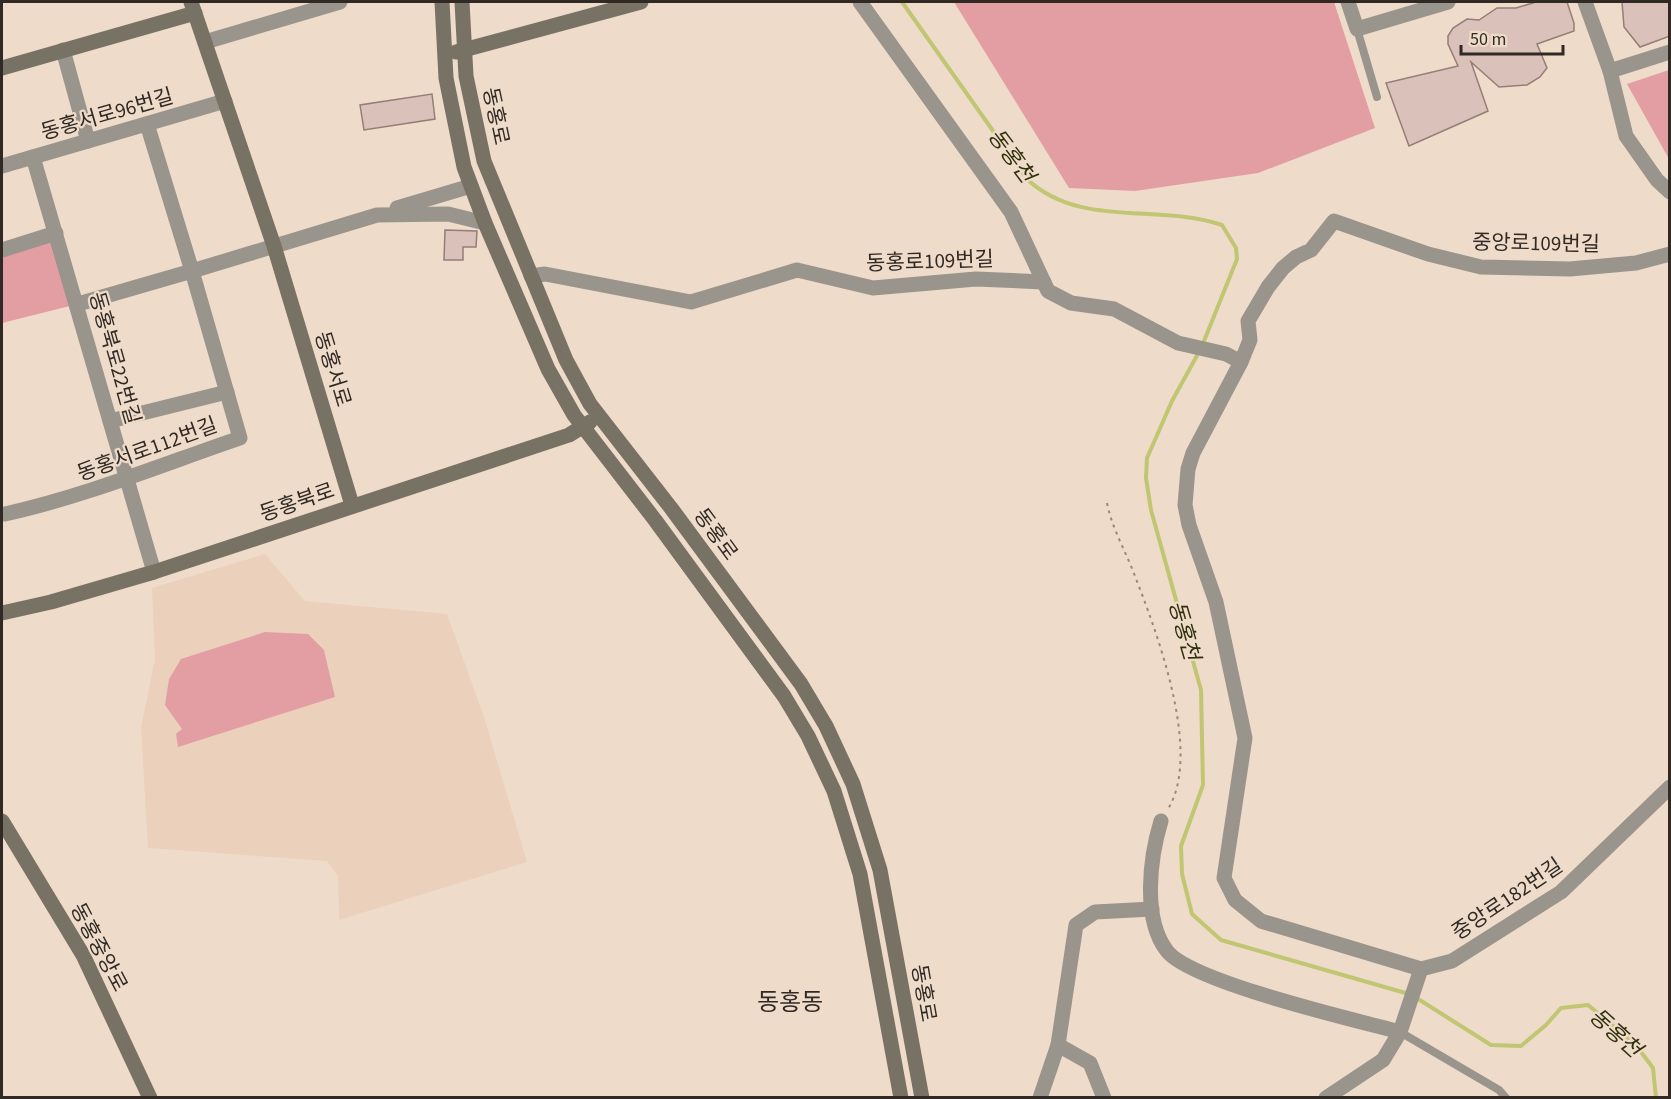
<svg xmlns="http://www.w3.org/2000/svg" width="1671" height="1099" font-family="'Source Sans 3','Noto Sans KR',sans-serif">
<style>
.built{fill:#ebd1bb}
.green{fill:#e39ea4}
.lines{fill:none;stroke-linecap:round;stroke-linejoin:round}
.stream{stroke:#c0c671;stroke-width:4}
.building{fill:#dac1b9;stroke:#957e77;stroke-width:1.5}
.path{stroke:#97897e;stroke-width:2;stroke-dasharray:3 4.5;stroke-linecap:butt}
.lane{stroke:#99958c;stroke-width:8}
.street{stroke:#99958c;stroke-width:15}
.secondary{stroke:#787265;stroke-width:15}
.labels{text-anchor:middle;stroke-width:4.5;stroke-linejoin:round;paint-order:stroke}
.street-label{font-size:21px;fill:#312a24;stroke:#eedbca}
.water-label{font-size:22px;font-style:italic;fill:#30310c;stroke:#eedbca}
.quarter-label{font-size:24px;fill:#312a24;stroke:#eedbca}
</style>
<rect width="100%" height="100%" fill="#eedbca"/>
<polygon class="built" points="265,554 305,601 447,614 484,717 527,862 339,920 338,876 327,861 148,848 141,728 155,659 152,588"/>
<g class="green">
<polygon points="954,2 1334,2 1375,128 1258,173 1135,191 1069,188"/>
<polygon points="1669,70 1670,70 1669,159 1627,84"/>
<polygon points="56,233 78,304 2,323 2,250"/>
<polygon points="265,632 308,634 324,650 335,697 178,747 176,734 182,729 165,705 169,679 181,659"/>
</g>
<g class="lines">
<g class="stream">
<path d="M902 2 1027 179C1080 229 1158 203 1222 225L1236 248 1237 259 1202 346"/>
<polyline points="1199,352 1172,401 1147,458 1146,478 1151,510 1201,690 1203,785 1181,846 1182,874 1192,914 1221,940 1409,994"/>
<polyline points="1415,997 1491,1045 1521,1046 1546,1025 1561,1008 1588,1005 1635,1044 1653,1068 1656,1098"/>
</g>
</g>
<g class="building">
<polygon points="1536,2 1567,2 1574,23 1574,31 1537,44 1547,68 1540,77 1527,85 1499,87 1471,62 1488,111 1409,146 1386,83 1458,66 1448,44 1448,36 1453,28 1467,19 1479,20 1497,8 1516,8"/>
<polygon points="1622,2 1670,2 1670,36 1640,47 1624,27"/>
<polygon points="432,94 435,119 364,130 360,105"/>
<polygon points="445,230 477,231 476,247 463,247 463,260 444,260"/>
</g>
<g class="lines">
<path class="path" d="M1107 503C1112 528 1124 548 1133 571 1156 630 1203 752 1168 809"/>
<g class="lane">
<polyline points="1357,29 1377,97"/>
<polyline points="1400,1032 1499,1090 1506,1098"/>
</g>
<g class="street">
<polyline points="860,2 1011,212 1048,291 1071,303 1114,309 1178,343 1226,354 1241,362"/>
<polyline points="1348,2 1357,29 1448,2"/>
<polyline points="1585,2 1610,71 1670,52"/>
<polyline points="205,42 340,2"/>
<polyline points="63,50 88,141"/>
<polyline points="1610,71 1626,136 1657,180 1670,192"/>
<polyline points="147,124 192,271 377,215 448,214 485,223"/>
<polyline points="33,157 154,572"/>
<polyline points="2,166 225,101"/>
<polyline points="397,208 471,186"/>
<polyline points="2,250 56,233"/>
<polyline points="531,276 545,274 691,302 797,270 873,288 976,279 1044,282"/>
<polyline points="110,421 227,392"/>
<path d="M5 514C86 496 161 465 240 438L192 271 78 304"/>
<path d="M1161 821C1150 857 1142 919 1167 951 1191 982 1355 1020 1400 1032L1421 969"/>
<polyline points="1421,969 1261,921 1235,900 1224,878 1245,738 1216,602 1189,525 1185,505 1188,469 1193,453 1241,362 1250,340 1248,321 1268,287 1283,268 1296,257 1311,250 1334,221 1428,254 1481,267 1570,269 1636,263 1670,254"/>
<polyline points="1421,969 1452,961 1561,892 1670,787"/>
<polyline points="1058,1045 1090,1063 1104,1098"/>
<polyline points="1040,1098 1058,1045 1076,925 1095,912 1152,909"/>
<polyline points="1326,1098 1383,1060 1400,1032"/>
</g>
<g class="secondary">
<polyline points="191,2 274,246 352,505"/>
<polyline points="442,2 446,78 464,167 485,223 548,369 574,415 655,520 784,696 808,736 834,791 860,874 901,1098"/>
<polyline points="462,2 466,76 484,161 566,360 590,404 671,508 801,684 826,726 853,784 880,870 922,1098"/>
<polyline points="456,52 641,2"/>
<polyline points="2,68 195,13"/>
<polyline points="2,613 51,602 154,572 569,435 590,422"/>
<polyline points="2,821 83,955 150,1098"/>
</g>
</g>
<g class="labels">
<g class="street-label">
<text transform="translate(107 114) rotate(-16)" y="7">동홍서로96번길</text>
<text transform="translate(496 116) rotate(78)" y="7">동홍로</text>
<text transform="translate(1536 243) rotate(1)" y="7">중앙로109번길</text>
<text transform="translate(930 261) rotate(-2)" y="7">동홍로109번길</text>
<text transform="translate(115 358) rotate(74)" y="7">동홍북로22번길</text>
<text transform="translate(333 369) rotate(73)" y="7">동홍서로</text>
<text transform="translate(147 449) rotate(-20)" y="7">동홍서로112번길</text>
<text transform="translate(297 502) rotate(-19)" y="7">동홍북로</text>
<text transform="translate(716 534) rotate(54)" y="7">동홍로</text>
<text transform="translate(1507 899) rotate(-34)" y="7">중앙로182번길</text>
<text transform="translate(99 947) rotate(62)" y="7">동홍중앙로</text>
<text transform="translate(924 993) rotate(80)" y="7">동홍로</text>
</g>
<g class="water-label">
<text transform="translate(1012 155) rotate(53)" y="8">동홍천</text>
<text transform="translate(1185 630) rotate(74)" y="8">동홍천</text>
<text transform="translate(1616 1032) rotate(42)" y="8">동홍천</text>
</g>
<g class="quarter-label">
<text x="790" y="1010">동홍동</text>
</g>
</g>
<rect width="1671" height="1099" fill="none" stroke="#312a24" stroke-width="6"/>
<path d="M1461 45v9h102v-9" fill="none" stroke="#312a24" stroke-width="3"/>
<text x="1470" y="45" font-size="18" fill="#312a24" stroke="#eedbca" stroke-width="4.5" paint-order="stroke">50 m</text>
</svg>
